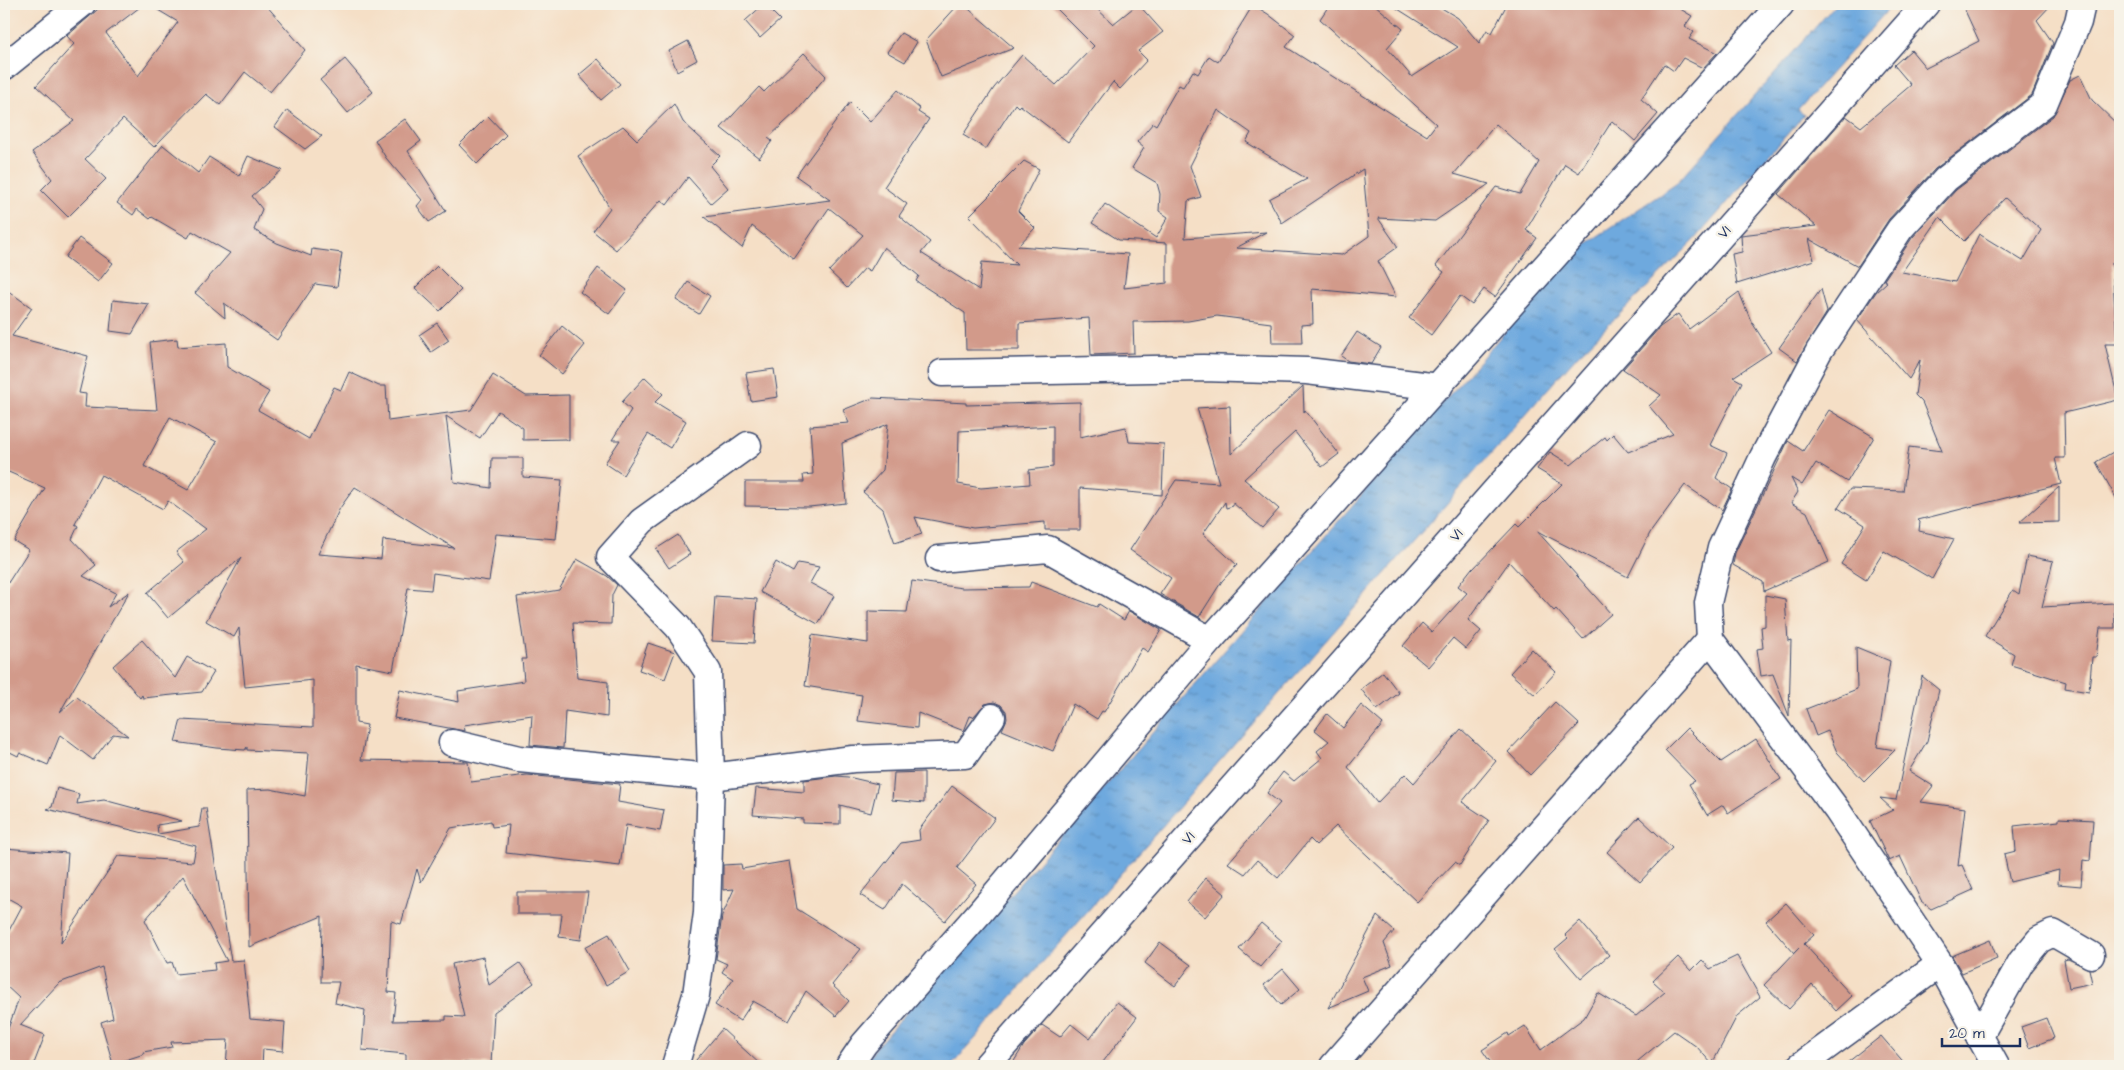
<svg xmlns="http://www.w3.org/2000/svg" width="2124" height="1070" font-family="'Architects Daughter',sans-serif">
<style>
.water{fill:url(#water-ripples);stroke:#446c9e}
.building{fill:#d29a8a;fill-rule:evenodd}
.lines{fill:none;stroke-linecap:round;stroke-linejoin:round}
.minor-casing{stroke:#3c496e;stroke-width:29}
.minor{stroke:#fff;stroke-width:26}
.labels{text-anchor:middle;stroke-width:5;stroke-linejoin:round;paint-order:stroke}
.street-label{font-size:15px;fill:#1b2f5e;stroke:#f7f3e8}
</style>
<defs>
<pattern id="water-ripples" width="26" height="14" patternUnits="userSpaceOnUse" patternTransform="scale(1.25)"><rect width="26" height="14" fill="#6ea9de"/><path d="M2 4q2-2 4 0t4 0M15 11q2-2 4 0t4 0" fill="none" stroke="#5a8ab7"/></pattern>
</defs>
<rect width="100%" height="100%" fill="#f7f3e8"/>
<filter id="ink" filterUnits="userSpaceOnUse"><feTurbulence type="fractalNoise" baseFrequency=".02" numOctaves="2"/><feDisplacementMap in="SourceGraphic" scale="10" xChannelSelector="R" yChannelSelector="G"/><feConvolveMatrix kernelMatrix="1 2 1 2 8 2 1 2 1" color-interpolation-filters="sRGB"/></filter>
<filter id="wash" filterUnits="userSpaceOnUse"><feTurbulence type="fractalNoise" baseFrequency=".0096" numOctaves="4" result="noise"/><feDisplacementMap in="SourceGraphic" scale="20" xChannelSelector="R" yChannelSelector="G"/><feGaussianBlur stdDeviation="1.12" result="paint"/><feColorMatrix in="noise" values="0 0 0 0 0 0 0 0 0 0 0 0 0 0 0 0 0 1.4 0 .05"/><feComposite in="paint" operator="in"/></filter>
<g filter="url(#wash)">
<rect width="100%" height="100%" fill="#f5dfc6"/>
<polygon class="water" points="1836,4 1893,4 1798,110 1804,115 1692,243 1576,357 951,1066 863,1066 877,1046 1577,250 1676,184"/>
<g id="blocks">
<g class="building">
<polygon points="104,4 144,4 106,33 138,76 178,22 148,4 265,4 305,50 270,92 245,72 220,105 206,94 154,147 123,119 85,159 106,179 68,217 41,190 52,179 32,152 74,121 36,86 74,44 67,36"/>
<polygon points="764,4 780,20 760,38 745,21"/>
<polygon points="959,4 963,4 1014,48 941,77 926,40"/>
<polygon points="1052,4 1092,4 1113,24 1138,4 1163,32 1138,51 1147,60 1120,89 1113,82 1068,142 1020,105 1018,107 1015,104 986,149 963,135 994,88 1022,55 1056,85 1094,46"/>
<path d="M1330 4H1374L1403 29 1387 48 1412 77 1458 47 1390 4H1435L1458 18 1479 43 1487 30 1492 33 1507 4H1672L1692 16 1685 26 1694 32 1689 39 1717 53 1703 68 1683 58 1674 71 1664 64 1641 99 1658 114 1635 141 1612 121 1579 173 1565 164 1526 230 1537 238 1495 297 1484 289 1472 305 1460 296 1431 335 1409 318 1444 272 1436 266 1496 187 1520 194 1539 162 1496 124 1454 174 1489 184 1435 221 1378 218 1398 247 1378 261 1396 297 1312 289 1313 324 1301 325 1302 343H1272L1271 323 1217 316 1188 321 1133 322 1134 353 1091 355 1089 318 1019 323V350H966L965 313 916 281 919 276 884 247 870 271 865 268 847 288 829 271 863 235 829 208 794 259 752 226 742 248 704 217 830 200 796 176 850 102 870 122 898 90 920 109 918 112 929 119 884 187 907 204 899 216 930 242 921 253 979 290 982 262 1017 265 969 216 1024 161 1039 169 1018 211 1035 228 1018 246 1128 254 1124 288 1167 283V243L1119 240 1092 223 1105 204 1156 238 1168 217 1159 211 1160 194 1157 183 1132 168 1144 148 1137 142 1153 123 1156 125 1179 85 1183 87 1193 71 1198 74 1209 56 1218 62 1253 5 1268 14 1295 35 1286 47 1427 136 1436 124 1320 19ZM1218 110 1251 133 1246 142 1307 179 1269 199 1282 223 1363 169 1369 236 1342 255 1236 248 1266 232 1185 238 1188 201 1201 197 1190 166Z"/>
<polygon points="1962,4 2052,4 2037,20 2053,43 2032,95 1935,169 1889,219 1858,266 1809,239 1814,260 1737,284 1732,254 1742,252 1741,235 1816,226 1778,194 1846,116 1861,127 1911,85 1894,65 1911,50 1926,68 1979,41"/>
<polygon points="901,33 917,42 905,62 887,52"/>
<polygon points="688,41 697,60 677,71 669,51"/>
<polygon points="804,53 826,76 797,111 768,138 772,141 759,158 721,128 759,87 764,92"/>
<polygon points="345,59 373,92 348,113 320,80"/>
<polygon points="598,59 620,84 601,100 579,75"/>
<path d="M2080 75 2092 100 2120 127V271L2112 263 2117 344H2105L2118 400 2064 413 2065 458H2055L2061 484 1918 520 1920 522 1919 531 1954 539 1932 579 1884 551 1866 580 1841 564 1865 525 1838 508 1850 489 1903 491 1909 447 1942 451 1922 402 1915 395 1920 360 1909 379 1857 320 1876 292 1887 282 1884 280 1912 238 1956 190 2053 116 2070 80ZM2005 198 2041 230 2023 261 1979 234 1955 282 1902 272 1940 217 1964 241Z"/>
<polygon points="674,104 683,122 720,156 710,166 728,188 711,203 688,177 667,205 661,200 616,250 593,231 610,208 578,156 623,126 637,140"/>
<polygon points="287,110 322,136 305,149 275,127"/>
<polygon points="488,116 506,135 477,164 459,145"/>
<polygon points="405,119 421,141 408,151 446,211 429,222 417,206 422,200 386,158 375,140"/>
<polygon points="163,145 198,173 209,157 239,176 248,156 282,170 252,196 262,209 254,230 277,243 311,256 312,249 342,253 337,287 315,284 277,340 224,303 225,318 195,293 230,253 192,231 188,238 152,217 150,219 137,209 133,215 117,203"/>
<polygon points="79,238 113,263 98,282 65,257"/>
<polygon points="437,266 461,290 440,311 415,288"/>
<polygon points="598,268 627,290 609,314 580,292"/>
<polygon points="688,282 710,296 699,314 676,300"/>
<path d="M4 288 32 308 12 336 88 356 79 393 86 394 85 407 157 410 150 342 177 339 178 347 226 343 227 367 269 392 258 410 309 439 334 387 341 390 349 372 379 386H386L388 421 471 410 493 375 526 396 569 395V441L566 439 523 440V428L498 411 480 438 446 416 454 482 491 488 492 458H523V477L562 480 556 539 496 534 489 581 433 573 431 590 408 588 393 671 356 664V723L367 725 361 760 468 762 471 782 527 775 620 784 618 802 664 810 660 831 626 825 620 866 506 853 509 825 492 827 491 821 451 828 421 882 417 869 401 924 391 921 388 992 396 993 393 1021 446 1020V1016L464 1017 452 964 483 957 489 985 520 963 534 983 494 1012 491 1064 406 1061V1054L362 1050 365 1010 335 1003 339 982H321L322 916 249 947 247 790 270 789 305 796 309 753 247 750V747L245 750 217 748 175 742 181 720 313 727V680L245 687 239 628 234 637 206 621 241 558 168 618 147 593 184 562 176 552 206 529 168 501 163 509 101 475 75 524 78 526 72 539 96 565 83 576 116 593 108 607 129 592 60 712 77 697 128 736 113 734 93 760 60 735 48 765 20 753 18 756 4 749V589L29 550 14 541 45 488 4 470ZM170 417 217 442 188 490 144 466ZM355 487 454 548 383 540 381 559 318 554 340 508Z"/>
<polygon points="1821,289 1827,312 1797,361 1779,348"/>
<polygon points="1739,292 1751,321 1771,352 1733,377 1742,382 1710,445 1727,453 1716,478 1732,489 1722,510 1685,485 1650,533 1628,577 1537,531 1611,614 1583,639 1556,609 1554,611 1509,562 1468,620 1481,631 1466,649 1453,638 1428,667 1403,646 1422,623 1432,632 1467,593 1458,586 1472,568 1473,569 1516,524 1519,527 1562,484 1537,469 1550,452 1571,465 1605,437 1607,440 1613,434 1628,452 1673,434 1649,406 1661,395 1623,369 1660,327 1678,314 1689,329"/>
<polygon points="113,300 149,304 132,334 110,331"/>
<polygon points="437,323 449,340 431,352 419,335"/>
<polygon points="562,326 585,345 562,374 539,355"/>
<polygon points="1357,332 1381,347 1371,364 1348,361 1341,356"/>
<polygon points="774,369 778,397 751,401 746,373"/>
<polygon points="645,377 663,394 655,402 686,421 670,448 648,434 623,475 605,463 620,440 612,440 631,410 622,402"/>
<polygon points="1303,386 1304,412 1305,410 1339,454 1322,467 1295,432 1244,479 1279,509 1262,528 1233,503 1233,506 1226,508 1225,502 1203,534 1237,565 1222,581 1199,617 1160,594 1171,578 1130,550 1176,480 1219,483 1197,408 1230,406 1231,454"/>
<path d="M873 398 966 403V405L1080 402V437L1126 427 1129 442 1164 444 1162 495 1080 488V530H1045V522L973 528 915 517 922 534 895 543 883 509 863 492 883 470 888 424 842 443 846 503 809 507 745 506V482H804L803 475 813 474 810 426 849 423 843 410ZM1053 426V467L1029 470 1030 484 981 488 958 484 959 431Z"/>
<polygon points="1829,410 1874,437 1847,482 1816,463 1802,485 1791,478 1798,492 1791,503 1807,512 1829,562 1764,591 1763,582 1733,565 1735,553 1788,441 1803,451"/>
<polygon points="2120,448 2120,505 2096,462"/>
<polygon points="2059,487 2059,522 2019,523"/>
<polygon points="678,535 690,554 669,568 656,549"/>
<polygon points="2027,556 2053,561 2042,607 2114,603 2115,628 2100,628 2096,657 2092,657 2089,692 2065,688 2066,682 2011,665 2014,654 1985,636 2013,590 2019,594"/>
<polygon points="577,559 607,576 617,585 612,595 611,624 573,623 577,678 608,682 607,717 565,711 563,748 530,745 532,715 464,725 465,731 394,718 400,690 459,702 458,691 524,681 522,659 526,659 517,597 559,590"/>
<polygon points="776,562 793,572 798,563 819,567 810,583 834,596 818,624 760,592"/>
<polygon points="912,581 962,588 1029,587 1031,582 1097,607 1099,604 1124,620 1129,611 1161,630 1148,652 1142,648 1104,712 1102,711 1097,719 1073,704 1053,751 1002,730 1007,719 1006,711 1001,705 994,702 985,704 973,717 970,716 964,731 918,713 917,728 858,721 862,695 805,686 812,635 868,643 868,611 907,612"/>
<polygon points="1765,595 1785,599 1788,641 1791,640 1789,716 1773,674 1761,676 1757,649 1763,648 1761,627 1765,626"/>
<polygon points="715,596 757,599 754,643 712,641"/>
<polygon points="142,640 175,678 187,657 214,672 202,692 143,698 142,695 140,698 113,666"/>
<polygon points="648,643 675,652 665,679 639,670"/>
<polygon points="1856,647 1890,661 1877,747 1895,750 1864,781 1837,752 1828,731 1816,736 1806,709 1857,689"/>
<polygon points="1532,649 1556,672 1535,695 1510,673"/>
<polygon points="1383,672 1399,693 1377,710 1361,689"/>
<polygon points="1922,676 1939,690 1927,741 1909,771 1933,786 1921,802 1965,808 1958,866 1962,865 1973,890 1931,909 1921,901 1900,856 1889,861 1870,821 1893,810 1880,798 1896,800"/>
<polygon points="1555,702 1579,724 1530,775 1508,752"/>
<polygon points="1361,705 1383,724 1348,767 1377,803 1405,774 1414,783 1461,729 1496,761 1462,802 1489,820 1460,865 1455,862 1417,902 1336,826 1316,845 1310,839 1278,878 1257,860 1245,874 1228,863 1280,803 1267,793 1283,772 1294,781 1322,758 1317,751 1329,741 1315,730 1327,714 1343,728"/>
<polygon points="1687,728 1721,762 1756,739 1781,779 1728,813 1723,805 1707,815 1689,784 1695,781 1665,750"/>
<polygon points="924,772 924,803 892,800 894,773"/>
<polygon points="836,776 848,777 878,784 871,813 840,805 840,824 803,823 803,819 753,815 756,788 804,792 804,780"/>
<polygon points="952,786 995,818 957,868 976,884 945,921 902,884 885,910 860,895 901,843 920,840 919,830"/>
<path d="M57 788 79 794 77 804 104 800 182 821 157 825 158 834 199 827 202 808H206L231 961 244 960 250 1019 285 1022 283 1051 263 1049 262 1066H226L228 1040 171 1042 172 1047 143 1052 144 1054 113 1064 101 1022 113 1018 102 967 59 983 20 1025 45 1035 33 1066H18L4 1061V1040L19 998 4 984V940L22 906 4 896V848L68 853 61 943 118 856 193 862 196 846 47 809 52 807ZM183 876 227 961 214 963 215 970 176 974 172 962 167 963 145 920Z"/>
<polygon points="1639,817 1672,848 1640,882 1607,852"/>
<polygon points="2059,818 2093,820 2090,861 2083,860 2081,886 2058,884 2059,870 2010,882 2004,854 2016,851 2014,826 2059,821"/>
<polygon points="789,861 797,909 861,949 832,985 849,1001 836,1016 806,991 789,1021 753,1001 740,1021 715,1005 733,979 722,972 727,964 716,959 722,916 734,889 723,890 723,865 741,864 742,869"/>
<polygon points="1206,878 1225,894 1205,917 1187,902"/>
<polygon points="517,892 588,892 581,940 559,937 562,914 517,914"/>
<polygon points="1786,903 1814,935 1804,944 1852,996 1836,1011 1812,984 1789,1009 1764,985 1799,948 1794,953 1766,921"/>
<polygon points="1377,916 1394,931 1384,943 1392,965 1362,977 1368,991 1328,1008"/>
<polygon points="1580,921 1609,955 1581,979 1555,949 1568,938 1565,935"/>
<polygon points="1261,923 1282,941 1260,967 1239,949"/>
<polygon points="609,934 630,971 606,985 585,947"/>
<polygon points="1990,940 1997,958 1962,973 1952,956"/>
<polygon points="1160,942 1191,965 1175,986 1145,963"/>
<polygon points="1737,956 1760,997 1737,1016 1712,1064 1697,1047 1674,1031 1632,1066 1493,1066 1482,1050 1508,1033 1509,1036 1525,1026 1541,1050 1584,1018 1598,993 1636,1016 1665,992 1653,981 1678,957 1691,971 1702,960 1710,969"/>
<polygon points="2068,959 2089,969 2092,983 2069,988 2064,960"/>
<polygon points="1283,969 1300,989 1281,1005 1264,985"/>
<polygon points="1117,1002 1137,1017 1100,1066 1011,1066 1024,1045 1042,1025 1060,1037 1071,1024 1090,1039"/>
<polygon points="2046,1018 2054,1038 2029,1048 2021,1027"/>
<polygon points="722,1029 762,1066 691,1066"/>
<polygon points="1881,1036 1907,1066 1843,1066"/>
</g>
</g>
</g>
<g filter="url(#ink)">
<use href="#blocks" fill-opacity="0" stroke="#3c496e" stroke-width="1"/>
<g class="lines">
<g class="minor-casing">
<g id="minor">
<polyline points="4,67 82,4"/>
<polyline points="942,373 1203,368 1307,371 1439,387"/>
<polyline points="939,559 1048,549 1210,640"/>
<polyline points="452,743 519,759 711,777 853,759 965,755 992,717"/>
<polyline points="1979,1037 2021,962 2039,940 2053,933 2091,955"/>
<polyline points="675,1066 696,995 707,913 711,777 708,672 678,627 610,557 642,521 748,445"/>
<polyline points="849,1066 864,1044 981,911 1210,640 1781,4"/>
<polyline points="986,1066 1926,4"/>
<polyline points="1333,1066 1710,639"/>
<polyline points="1800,1066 1940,964"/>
<polyline points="1996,1066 1940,964 1837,810 1710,639 1708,603 1721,548 1763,457 1819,351 1900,229 1946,179 2044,104 2078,22 2082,4"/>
</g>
</g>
<use href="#minor" class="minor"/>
</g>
</g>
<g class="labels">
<g class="street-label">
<text transform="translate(1724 232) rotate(-49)" y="5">V1</text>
<text transform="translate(1456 535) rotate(-49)" y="5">V1</text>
<text transform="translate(1188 838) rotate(-49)" y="5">V1</text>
</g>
</g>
<rect width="2124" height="1070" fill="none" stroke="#f7f3e8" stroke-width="20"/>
<path d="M1942 1038v8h78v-8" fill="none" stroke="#1b2f5e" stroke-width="2.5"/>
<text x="1949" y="1038" font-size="15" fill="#1b2f5e" stroke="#f7f3e8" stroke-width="4" paint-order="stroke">20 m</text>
</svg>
